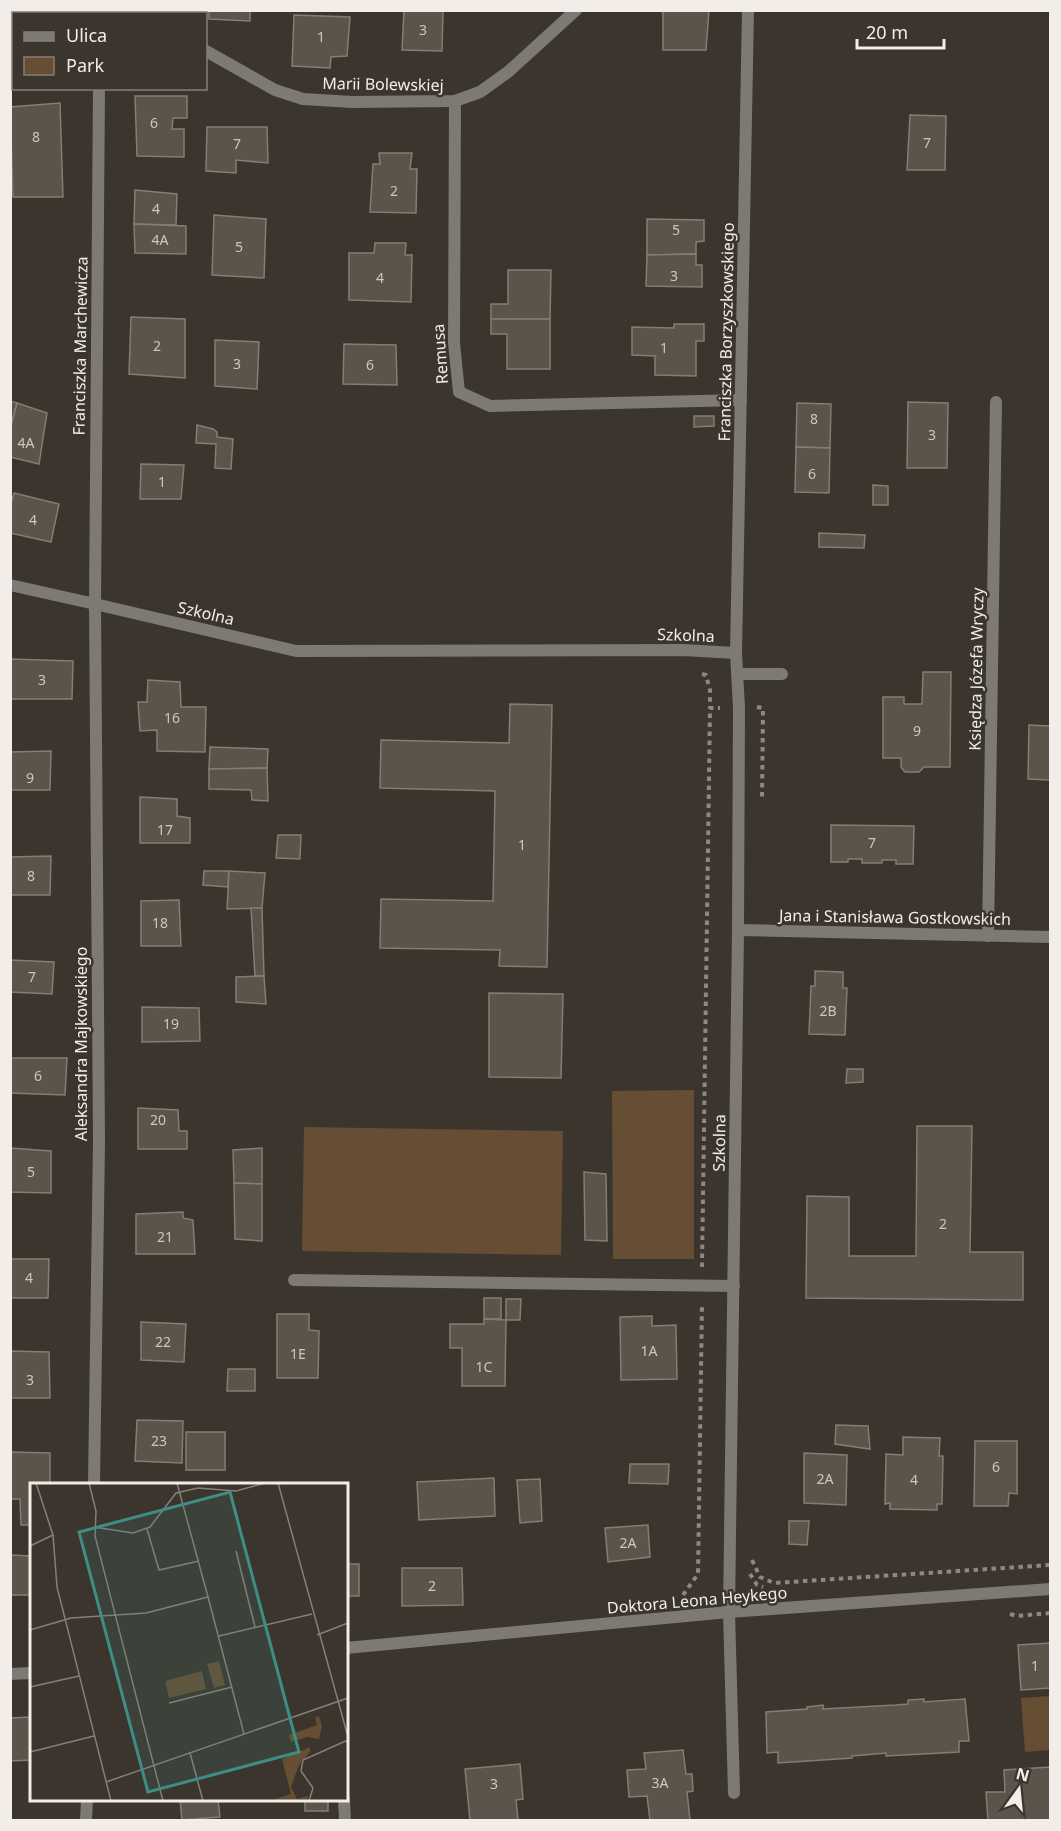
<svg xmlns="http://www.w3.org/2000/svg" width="1061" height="1831" font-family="'Noto Sans',sans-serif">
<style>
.green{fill:#654e33}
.building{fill:#5b544b;stroke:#857d74;stroke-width:1.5}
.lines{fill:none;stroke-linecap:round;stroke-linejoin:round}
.path{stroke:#8e8881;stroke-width:4;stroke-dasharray:4.5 4.5;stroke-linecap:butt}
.service{stroke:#7d7975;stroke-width:12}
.minor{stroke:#7d7975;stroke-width:12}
.tertiary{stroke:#7d7975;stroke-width:12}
.labels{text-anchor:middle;stroke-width:5;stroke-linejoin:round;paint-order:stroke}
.number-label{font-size:14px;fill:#ccc7c1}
.street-label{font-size:16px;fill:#f2ede8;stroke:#3c352d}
.inset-road{fill:none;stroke:#857f78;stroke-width:1.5}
.view{fill:#3c8e86;fill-opacity:0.15;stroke:#3c8e86;stroke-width:3}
.inset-edge{fill:none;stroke:#f2ede8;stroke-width:3}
</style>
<rect width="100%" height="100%" fill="#3c352d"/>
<g class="green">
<polygon points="694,1090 694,1259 613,1259 612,1091"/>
<polygon points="304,1127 563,1131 561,1255 302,1251"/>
<polygon points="1050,1696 1050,1750 1025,1752 1021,1698"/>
</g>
<g class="building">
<polygon points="209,10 250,10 250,21 209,19"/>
<polygon points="404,10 443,10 442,51 402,50"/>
<polygon points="656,10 709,10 706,50 663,50 663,12"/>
<polygon points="294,15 350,17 347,56 331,57 330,68 292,66"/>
<polygon points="135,96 187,96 187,118 173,118 172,129 184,129 184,157 137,156"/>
<polygon points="60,103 63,197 13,197 10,107"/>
<polygon points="910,115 946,116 945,170 907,170"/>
<polygon points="207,127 267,127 268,163 236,160 236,173 206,171"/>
<polygon points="379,153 412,153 410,169 417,169 416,213 370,212 373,164 380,164"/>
<polygon points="135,190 177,194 176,225 134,224"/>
<polygon points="214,215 266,219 264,278 212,275"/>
<polygon points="647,219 704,220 704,241 696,242 696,254 647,255"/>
<polygon points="134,224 186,226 186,254 135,253"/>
<polygon points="375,243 406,243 405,255 412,255 411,302 349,300 349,253 374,253"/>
<polygon points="696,254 696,265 702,265 702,287 646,286 647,255"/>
<polygon points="508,270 551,270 550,319 491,319 491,304 508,304"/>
<polygon points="131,317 185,319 185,378 129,374"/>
<polygon points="491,319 550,319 550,369 507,369 507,334 491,334"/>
<polygon points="674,324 704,324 704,341 696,341 696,376 655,375 655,356 632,355 632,327 674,328"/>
<polygon points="215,340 259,342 257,389 215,386"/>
<polygon points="344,344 396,345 397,385 343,384"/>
<polygon points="10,401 17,403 10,430"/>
<polygon points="908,402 948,403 947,468 907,468"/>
<polygon points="17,403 47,413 39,464 10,457 10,430"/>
<polygon points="797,403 831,404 830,448 796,447"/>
<polygon points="694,416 714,416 714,426 694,427"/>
<polygon points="197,425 213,429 217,432 217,437 233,439 231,469 215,468 216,444 196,443"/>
<polygon points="796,447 830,448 829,493 795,492"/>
<polygon points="141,464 184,465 181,499 140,499"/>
<polygon points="873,485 888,486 888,505 873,505"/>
<polygon points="14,493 59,504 51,542 10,533 10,507"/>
<polygon points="819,533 865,535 864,548 819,547"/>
<polygon points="10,659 73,661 72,699 10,699"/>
<polygon points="923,672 951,672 950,767 924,767 919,772 905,772 901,767 901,758 883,758 883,697 904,697 904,704 922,704"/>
<polygon points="148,680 180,682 181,707 206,707 205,752 157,751 157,730 140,731 138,702 147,702"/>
<polygon points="510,704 552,705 547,967 499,966 500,950 380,948 381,899 493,901 495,791 380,788 381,740 509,743"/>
<polygon points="1029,725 1050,726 1050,780 1028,779"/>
<polygon points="210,747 268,749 267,768 209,769"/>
<polygon points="51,751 50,790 11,790 10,752"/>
<polygon points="267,768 268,801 252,800 251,790 209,789 209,769"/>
<polygon points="140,797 177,799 177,816 190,818 190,843 140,843"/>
<polygon points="831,825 914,826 913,864 896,864 896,860 882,860 882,863 862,863 862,859 848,859 848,862 831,862"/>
<polygon points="278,835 301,835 300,859 276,858"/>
<polygon points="51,856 50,895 10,895 10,857"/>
<polygon points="204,871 229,871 228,887 203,885"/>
<polygon points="229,871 265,873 262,908 227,909"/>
<polygon points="179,900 181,946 141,946 141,901"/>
<polygon points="251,908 262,908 264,976 255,976"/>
<polygon points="10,960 54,962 52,994 10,992"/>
<polygon points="815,971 843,972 843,988 847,988 845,1035 809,1034 811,986 815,986"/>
<polygon points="264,976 266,1004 236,1002 236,977"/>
<polygon points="489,993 563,994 561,1078 489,1077"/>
<polygon points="142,1007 199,1008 200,1041 142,1042"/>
<polygon points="10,1058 67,1058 65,1095 10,1093"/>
<polygon points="847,1069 863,1069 863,1082 846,1083"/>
<polygon points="138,1108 178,1110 179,1131 187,1131 187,1149 138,1149"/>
<polygon points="917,1126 972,1126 970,1252 1023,1252 1023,1300 806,1298 807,1196 849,1197 849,1256 916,1256"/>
<polygon points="10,1148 51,1151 51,1193 10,1192"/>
<polygon points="262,1148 262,1184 234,1183 233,1150"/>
<polygon points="584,1172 606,1174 607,1241 585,1240"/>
<polygon points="234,1183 262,1184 262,1241 235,1239"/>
<polygon points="183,1212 183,1218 193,1220 195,1254 136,1254 136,1214"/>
<polygon points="10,1259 49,1259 48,1298 10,1298"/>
<rect x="484" y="1298" width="17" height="21"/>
<polygon points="506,1299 521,1299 520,1320 506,1320"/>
<polygon points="277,1314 309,1314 309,1330 319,1331 318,1378 277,1378"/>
<polygon points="652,1316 652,1326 676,1325 677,1379 621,1380 620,1317"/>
<polygon points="484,1319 506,1320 505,1386 462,1386 462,1348 450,1348 450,1324 484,1324"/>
<polygon points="141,1322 186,1324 184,1362 141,1360"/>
<polygon points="11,1351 49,1352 50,1398 10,1398"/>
<polygon points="228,1369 255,1369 255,1391 227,1391"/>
<polygon points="137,1420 183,1421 182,1463 135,1461"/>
<polygon points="836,1425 868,1426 870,1449 835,1444"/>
<rect x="186" y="1432" width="39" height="38"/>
<polygon points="903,1437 940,1438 939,1456 943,1456 942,1504 937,1504 937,1510 890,1509 890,1503 885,1504 886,1454 903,1455"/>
<polygon points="975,1441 1017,1441 1017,1494 1009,1493 1008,1506 974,1506"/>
<polygon points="10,1452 50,1453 50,1484 32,1484 32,1525 21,1525 20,1499 10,1499"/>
<polygon points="804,1453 847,1455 846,1505 804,1503"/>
<polygon points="630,1464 669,1464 668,1484 629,1483"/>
<polygon points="494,1478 495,1516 419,1520 417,1482"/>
<polygon points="540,1479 542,1521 520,1523 517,1480"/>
<polygon points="789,1521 809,1521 807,1545 789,1544"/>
<polygon points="648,1525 650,1557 608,1562 605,1528"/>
<polygon points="10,1555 30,1556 30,1595 10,1595"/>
<rect x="346" y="1564" width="13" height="32"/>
<polygon points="402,1568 462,1568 463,1605 402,1606"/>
<polygon points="1050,1643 1050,1688 1021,1690 1018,1645"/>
<polygon points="924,1699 924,1702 965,1699 969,1741 959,1741 959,1752 886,1756 886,1753 852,1756 852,1758 778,1763 778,1752 767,1753 766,1712 807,1709 807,1707 823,1705 823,1709 896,1705 908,1704 908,1700"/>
<polygon points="30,1717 32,1760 10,1761 10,1718"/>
<polygon points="683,1750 686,1774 692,1774 693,1791 687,1792 690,1820 650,1820 647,1796 629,1797 627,1770 646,1769 644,1753"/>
<polygon points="520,1764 523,1799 516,1800 518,1820 470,1820 465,1769"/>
<polygon points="1050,1767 1050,1820 988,1820 986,1792 1005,1792 1004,1770"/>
<polygon points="180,1800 218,1800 220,1817 182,1820"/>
<rect x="305" y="1800" width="23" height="11"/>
</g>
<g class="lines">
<g class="path">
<polyline points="702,674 706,675 710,690 710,708"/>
<polyline points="757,707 763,708 762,800"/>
<polyline points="702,1267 710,708 720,708"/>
<polyline points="752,1560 760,1577 774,1583 1050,1565"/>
<polyline points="750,1574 757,1585 763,1587"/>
<polyline points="683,1595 698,1574 702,1304"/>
<polyline points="1010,1614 1017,1616 1050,1613"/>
</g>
<g class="service">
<polyline points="738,674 782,674"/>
<polyline points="729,1612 734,1793"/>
</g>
<g class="minor">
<polyline points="134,10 139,14"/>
<polyline points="206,51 275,90 303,99 352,102 455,101 480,92 508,72 576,10"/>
<polyline points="455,101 454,343 459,392 490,406 741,400"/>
<polyline points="10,585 95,604 99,1141 94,1484"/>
<polyline points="736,653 748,10"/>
<polyline points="738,930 1050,937"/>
<polyline points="988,936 996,402"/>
<polyline points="294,1280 734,1286"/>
<polyline points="346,1648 729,1612"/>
<polyline points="10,1674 32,1673"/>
<polyline points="344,1800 345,1820"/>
<polyline points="86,1820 87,1800"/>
</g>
<g class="tertiary">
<polyline points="106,14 107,10"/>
<polyline points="99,88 95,604 296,651 683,650 736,653 739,708 738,930 729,1612 1050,1589"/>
</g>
</g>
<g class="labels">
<g class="number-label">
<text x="423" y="35">3</text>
<text x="321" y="42">1</text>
<text x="154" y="128">6</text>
<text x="36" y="142">8</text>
<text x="927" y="148">7</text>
<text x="237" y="149">7</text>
<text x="394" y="196">2</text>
<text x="156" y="214">4</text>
<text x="676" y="235">5</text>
<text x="160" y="245">4A</text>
<text x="239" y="252">5</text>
<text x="674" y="281">3</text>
<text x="380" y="283">4</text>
<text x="157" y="351">2</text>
<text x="664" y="353">1</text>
<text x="237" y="369">3</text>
<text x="370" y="370">6</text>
<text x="814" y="424">8</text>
<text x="932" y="440">3</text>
<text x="26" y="448">4A</text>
<text x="812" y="479">6</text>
<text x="162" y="487">1</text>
<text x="33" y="525">4</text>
<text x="42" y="685">3</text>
<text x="172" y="723">16</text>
<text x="917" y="736">9</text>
<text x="30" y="783">9</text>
<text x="165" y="835">17</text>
<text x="872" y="848">7</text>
<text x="522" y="850">1</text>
<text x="31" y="881">8</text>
<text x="160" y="928">18</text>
<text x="32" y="982">7</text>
<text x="828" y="1016">2B</text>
<text x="171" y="1029">19</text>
<text x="38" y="1081">6</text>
<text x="158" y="1125">20</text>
<text x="31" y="1177">5</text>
<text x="943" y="1229">2</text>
<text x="165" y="1242">21</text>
<text x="29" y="1283">4</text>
<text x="163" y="1347">22</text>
<text x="649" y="1356">1A</text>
<text x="298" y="1359">1E</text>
<text x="484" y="1372">1C</text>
<text x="30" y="1385">3</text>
<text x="159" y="1446">23</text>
<text x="996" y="1472">6</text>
<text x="825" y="1484">2A</text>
<text x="914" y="1485">4</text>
<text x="628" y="1548">2A</text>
<text x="432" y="1591">2</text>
<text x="1035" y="1671">1</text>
<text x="660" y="1788">3A</text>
<text x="494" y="1789">3</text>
</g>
<g class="street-label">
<text transform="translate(383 84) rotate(1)" y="6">Marii Bolewskiej</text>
<text transform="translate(726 332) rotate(-89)" y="6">Franciszka Borzyszkowskiego</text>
<text transform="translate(80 346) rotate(-89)" y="6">Franciszka Marchewicza</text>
<text transform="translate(440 354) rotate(-94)" y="6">Remusa</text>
<text transform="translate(206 613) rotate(13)" y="6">Szkolna</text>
<text transform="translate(686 635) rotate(2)" y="6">Szkolna</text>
<text transform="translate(976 669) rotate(-89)" y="6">Księdza Józefa Wryczy</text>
<text transform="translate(895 917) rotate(1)" y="6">Jana i Stanisława Gostkowskich</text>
<text transform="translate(81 1044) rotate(-90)" y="6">Aleksandra Majkowskiego</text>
<text transform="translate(719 1143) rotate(-89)" y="6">Szkolna</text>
<text transform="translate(697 1600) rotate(-5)" y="6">Doktora Leona Heykego</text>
</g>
</g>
<g transform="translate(30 1483)">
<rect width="318" height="318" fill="#3c352d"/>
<path d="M189 178 195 202 184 205 177 181ZM172 188 176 206 139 215 135 198ZM285 234 289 233 292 243 289 256 277 254 261 259 259 252 287 242ZM280 264V269L269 282 261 304 267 316 278 313 277 318H239L261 311 252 276Z" fill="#654e33"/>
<path class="inset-road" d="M6 0 23 52 27 104 81 318M59 0 66 28 65 53 133 318M147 0 178 114M248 0 318 254M64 44 103 50 120 44 146 10 168 5 206 8 235 0M117 46 129 87 169 78M0 63 23 52M206 68 225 144M0 147 41 135 116 130 178 114 214 251M287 152 318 140M189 153 282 131M0 204 49 193M139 220 202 204M0 269 64 253M160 270 173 318M76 299 318 215M279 318 283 305 271 288 273 277 318 257"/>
<path class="view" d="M200 9 269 269 118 309 49 49Z"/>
<rect width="318" height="318" class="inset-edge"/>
</g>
<rect width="1061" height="1831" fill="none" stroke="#f2ede8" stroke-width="24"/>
<rect x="12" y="12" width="195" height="78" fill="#3c352d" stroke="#857f78" stroke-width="1.5"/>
<rect x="24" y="32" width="30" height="9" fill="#7d7975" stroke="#857f78" stroke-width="1.5"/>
<text x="66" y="42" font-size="18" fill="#f2ede8">Ulica</text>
<rect x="24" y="57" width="30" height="18" fill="#654e33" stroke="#857f78" stroke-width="1.5"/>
<text x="66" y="72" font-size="18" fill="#f2ede8">Park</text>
<g transform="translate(1019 1789) rotate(15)" stroke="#3c352d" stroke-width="4.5" paint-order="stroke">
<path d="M0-4.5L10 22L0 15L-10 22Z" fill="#f2ede8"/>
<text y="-9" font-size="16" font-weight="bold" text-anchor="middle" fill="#f2ede8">N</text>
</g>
<path d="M857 39v9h87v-9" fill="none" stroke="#f2ede8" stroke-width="3"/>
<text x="866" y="39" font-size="18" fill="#f2ede8" stroke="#3c352d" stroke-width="4.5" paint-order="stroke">20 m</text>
</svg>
